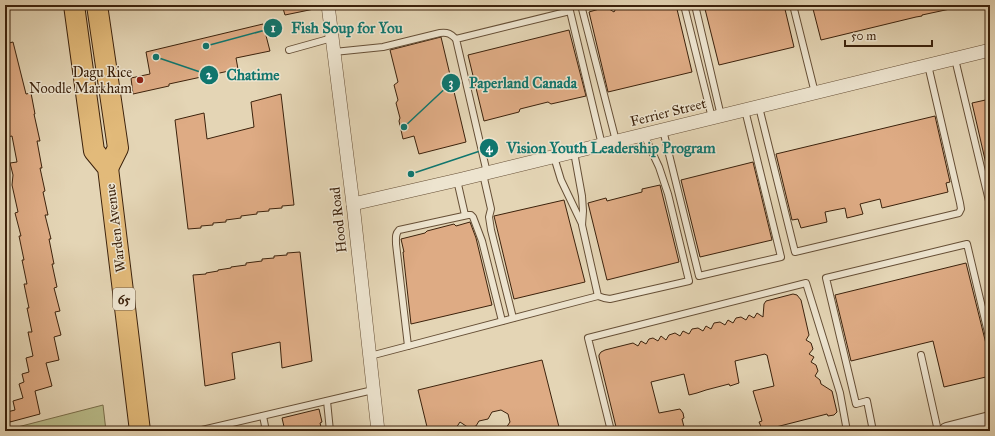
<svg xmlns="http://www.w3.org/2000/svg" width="995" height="436" font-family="'IM FELL Great Primer',serif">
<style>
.green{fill:#b9bc8a;stroke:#7a6f4b}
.building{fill:#deab84;stroke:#3c220c}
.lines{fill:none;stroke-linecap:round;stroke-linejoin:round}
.service-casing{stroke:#664f36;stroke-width:8}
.minor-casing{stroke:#664f36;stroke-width:14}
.tertiary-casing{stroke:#664f36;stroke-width:18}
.primary-casing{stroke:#3c220c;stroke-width:22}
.service{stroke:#ede4cf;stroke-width:6}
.minor{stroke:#ede4cf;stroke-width:13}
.tertiary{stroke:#ede4cf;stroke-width:16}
.primary{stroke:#e2ba7a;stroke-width:20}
.poi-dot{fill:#8f2418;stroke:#ede4cf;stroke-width:1.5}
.labels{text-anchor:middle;stroke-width:3;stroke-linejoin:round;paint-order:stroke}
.shield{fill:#ede4cf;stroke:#715c46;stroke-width:1}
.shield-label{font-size:13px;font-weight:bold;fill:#3c220c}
.poi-label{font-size:14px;fill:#3c220c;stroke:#ede4cf;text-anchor:end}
.street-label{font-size:14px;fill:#3c220c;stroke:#ede4cf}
.leader{fill:none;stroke:#0f766e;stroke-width:1.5}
.callout-dot{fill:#0f766e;stroke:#ede4cf;stroke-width:1.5}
.mark-label{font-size:12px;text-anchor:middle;font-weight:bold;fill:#fff}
.callout-label{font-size:15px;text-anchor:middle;font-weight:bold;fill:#0f766e;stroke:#ede4cf;stroke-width:3;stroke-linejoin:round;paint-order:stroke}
</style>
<rect width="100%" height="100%" fill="#e4d5b5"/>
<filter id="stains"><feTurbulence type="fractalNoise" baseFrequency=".005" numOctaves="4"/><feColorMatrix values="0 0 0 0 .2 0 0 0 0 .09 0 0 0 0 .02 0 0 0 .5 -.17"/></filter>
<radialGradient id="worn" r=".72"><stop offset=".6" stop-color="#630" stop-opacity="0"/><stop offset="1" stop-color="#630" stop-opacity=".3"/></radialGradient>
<polygon class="green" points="103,405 106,431 7,431 6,430"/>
<g class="building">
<polygon points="282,5 314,5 314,9 285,15"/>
<polygon points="618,5 676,5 692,72 608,92 589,12 606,7 614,12"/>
<polygon points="704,5 784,5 794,47 719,65"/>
<polygon points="812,5 949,5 950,9 922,15 922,16 916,17 821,40"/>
<polygon points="263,24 270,51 236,58 238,69 169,84 169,86 133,94 131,78 150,74 146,52"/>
<polygon points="569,30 586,96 551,104 548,102 520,109 519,112 484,121 468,55"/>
<polygon points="441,37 466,142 419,154 414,136 403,139 399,121 400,118 396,103 398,100 394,85 398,82 390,50"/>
<polygon points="13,42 26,94 31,93 35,114 34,114 40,141 37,141 42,168 40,168 45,191 43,192 48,215 45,215 51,239 49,239 54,264 52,264 57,287 54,288 60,311 55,312 61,335 54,337 59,360 46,363 52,386 35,391 40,414 10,422 7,412 15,410 13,401 23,398 19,384 24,382 22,374 29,372 26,358 33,356 28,332 32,332 27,308 29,308 24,284 27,284 22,260 24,260 19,236 21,236 15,213 18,212 12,185 13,175 10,163 17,162 12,136 7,137 5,130 5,44"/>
<polygon points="281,94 294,205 282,206 282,208 269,209 269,211 257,212 257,214 241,216 241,218 226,220 226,222 213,223 213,225 201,226 201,228 188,229 175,120 204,113 207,139 254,127 251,102"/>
<polygon points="990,99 990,163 986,164 972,103"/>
<polygon points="935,116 950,182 946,183 948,192 882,208 880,199 860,204 863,214 847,218 845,208 825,212 827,222 801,228 798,219 792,220 776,154"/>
<polygon points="753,162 772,240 700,257 681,180"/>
<polygon points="660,185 679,262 607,280 588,203 606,198 607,201 642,192 642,189"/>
<polygon points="564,200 585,282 514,299 494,216"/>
<polygon points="470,222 476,238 492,305 411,324 403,252 404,252 401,239 425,233 427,231 454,224 456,226"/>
<polygon points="300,252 312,361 282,368 280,342 232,353 235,379 205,386 193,275 206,274 206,273 218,271 218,270 231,268 231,267 246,265 246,263 262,261 262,259 274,258 274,256 287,255 287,253"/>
<polygon points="966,263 990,360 990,376 944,387 933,341 851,361 835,295"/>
<polygon points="793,294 797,295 801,300 809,335 806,340 811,343 813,349 809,354 814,357 811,362 816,365 818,371 815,376 820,380 821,384 832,391 837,412 834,415 828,416 827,414 772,428 773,429 763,431 759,422 762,421 753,391 774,386 767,355 766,355 765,354 735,361 739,383 730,386 729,384 706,390 697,393 689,395 684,374 651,382 659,413 680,409 683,413 684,418 682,419 685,431 617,431 599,357 599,355 601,352 605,350 633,343 638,346 641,341 646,344 649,339 653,338 658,341 661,336 666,340 669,335 675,333 680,336 683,331 689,334 692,329 698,328 703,331 706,326 711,329 714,323 720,322 725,325 728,320 733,323 736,318 741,317 746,320 749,315 754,318 757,313 763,317 764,304 766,301"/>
<polygon points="542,360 560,431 504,431 510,422 508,414 501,410 492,412 488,419 479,421 476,426 469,428 460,422 454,431 428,431 418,390"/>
<polygon points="319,409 322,422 320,423 322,431 285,431 282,418"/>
</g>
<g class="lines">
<g class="service-casing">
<g id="service">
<polyline points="581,5 616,141"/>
<polyline points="684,5 712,118"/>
<polyline points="695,5 721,116"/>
<polyline points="793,5 815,93"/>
<polyline points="289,50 332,38"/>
<path d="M334 52 383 47 440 33C448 32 451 34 456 39"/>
<polyline points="955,59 990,205"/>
<polyline points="759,107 795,252 959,213 961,209 960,203 928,65"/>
<polyline points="663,130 699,276 781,257 745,110"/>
<polyline points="574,152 582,196 583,211 582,225 598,296 604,298 610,299 689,281 668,194 659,167 644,135"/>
<polyline points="554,157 561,180 582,224"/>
<polyline points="487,173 456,39 570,11 602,145"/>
<polyline points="483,174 491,209 489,217 491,230 513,318"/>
<polyline points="457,180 465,215"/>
<path d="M408 346 396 244C396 238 395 234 399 230L468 215H471L473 217 482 241 502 321"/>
<polyline points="921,355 938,431"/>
<polyline points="370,356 598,296"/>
<polyline points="327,401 330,431"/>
<polyline points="263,416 266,431"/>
<polyline points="202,431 202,430 373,390"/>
<polyline points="611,431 588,338 806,283 840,393 847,431"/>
<polyline points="873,431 867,401 856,404 826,278 967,244 990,341"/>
</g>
</g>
<g class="minor-casing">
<g id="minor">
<polyline points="328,5 353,204 378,431"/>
<polyline points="353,204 462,179 990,50"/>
</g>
</g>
<g class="tertiary-casing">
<polyline id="tertiary" points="947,431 990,420"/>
</g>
<g class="primary-casing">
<g id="primary">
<polyline points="74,5 94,151 108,168 140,431"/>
<polyline points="97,5 118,148 108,168"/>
</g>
</g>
<use href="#service" class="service"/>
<use href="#minor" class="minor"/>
<use href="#tertiary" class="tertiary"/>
<use href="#primary" class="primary"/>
</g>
<circle class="poi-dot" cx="140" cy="80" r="4"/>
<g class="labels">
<rect class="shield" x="113" y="288" width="22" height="22" rx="3"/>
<g class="shield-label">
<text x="124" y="304">65</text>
</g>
<g class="poi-label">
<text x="132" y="77">Dagu Rice<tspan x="132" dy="16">Noodle Markham</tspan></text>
</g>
<g class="street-label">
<text transform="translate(668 112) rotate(-14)" y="5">Ferrier Street</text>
<text transform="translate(338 220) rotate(-96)" y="5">Hood Road</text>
<text transform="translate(115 228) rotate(-97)" y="5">Warden Avenue</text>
</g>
</g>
<path class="leader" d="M206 46L273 28M156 57L209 75M404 127L451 83M411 174L489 148"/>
<g class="callout-dot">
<circle cx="206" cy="46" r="4"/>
<circle cx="156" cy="57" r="4"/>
<circle cx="404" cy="127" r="4"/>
<circle cx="411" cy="174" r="4"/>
<circle cx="273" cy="28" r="10"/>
<circle cx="209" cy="75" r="10"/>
<circle cx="451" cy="83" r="10"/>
<circle cx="489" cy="148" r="10"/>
</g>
<g class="mark-label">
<text x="273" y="32">1</text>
<text x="209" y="79">2</text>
<text x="451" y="87">3</text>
<text x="489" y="152">4</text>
</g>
<g class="callout-label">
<text x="347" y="33">Fish Soup for You</text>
<text x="253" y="80">Chatime</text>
<text x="523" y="88">Paperland Canada</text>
<text x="611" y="153">Vision Youth Leadership Program</text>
</g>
<rect width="995" height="436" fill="none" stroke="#e4d5b5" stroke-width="20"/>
<rect x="6" y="6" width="983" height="424" fill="none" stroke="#3c220c" stroke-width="2"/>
<rect x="10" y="10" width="975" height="416" fill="none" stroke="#3c220c"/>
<path d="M845 40v6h87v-6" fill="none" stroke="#3c220c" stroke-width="2"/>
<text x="851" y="40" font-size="12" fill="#3c220c" stroke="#ede4cf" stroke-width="3" paint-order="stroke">50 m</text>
<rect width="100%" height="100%" filter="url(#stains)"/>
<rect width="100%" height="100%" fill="url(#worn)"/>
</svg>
